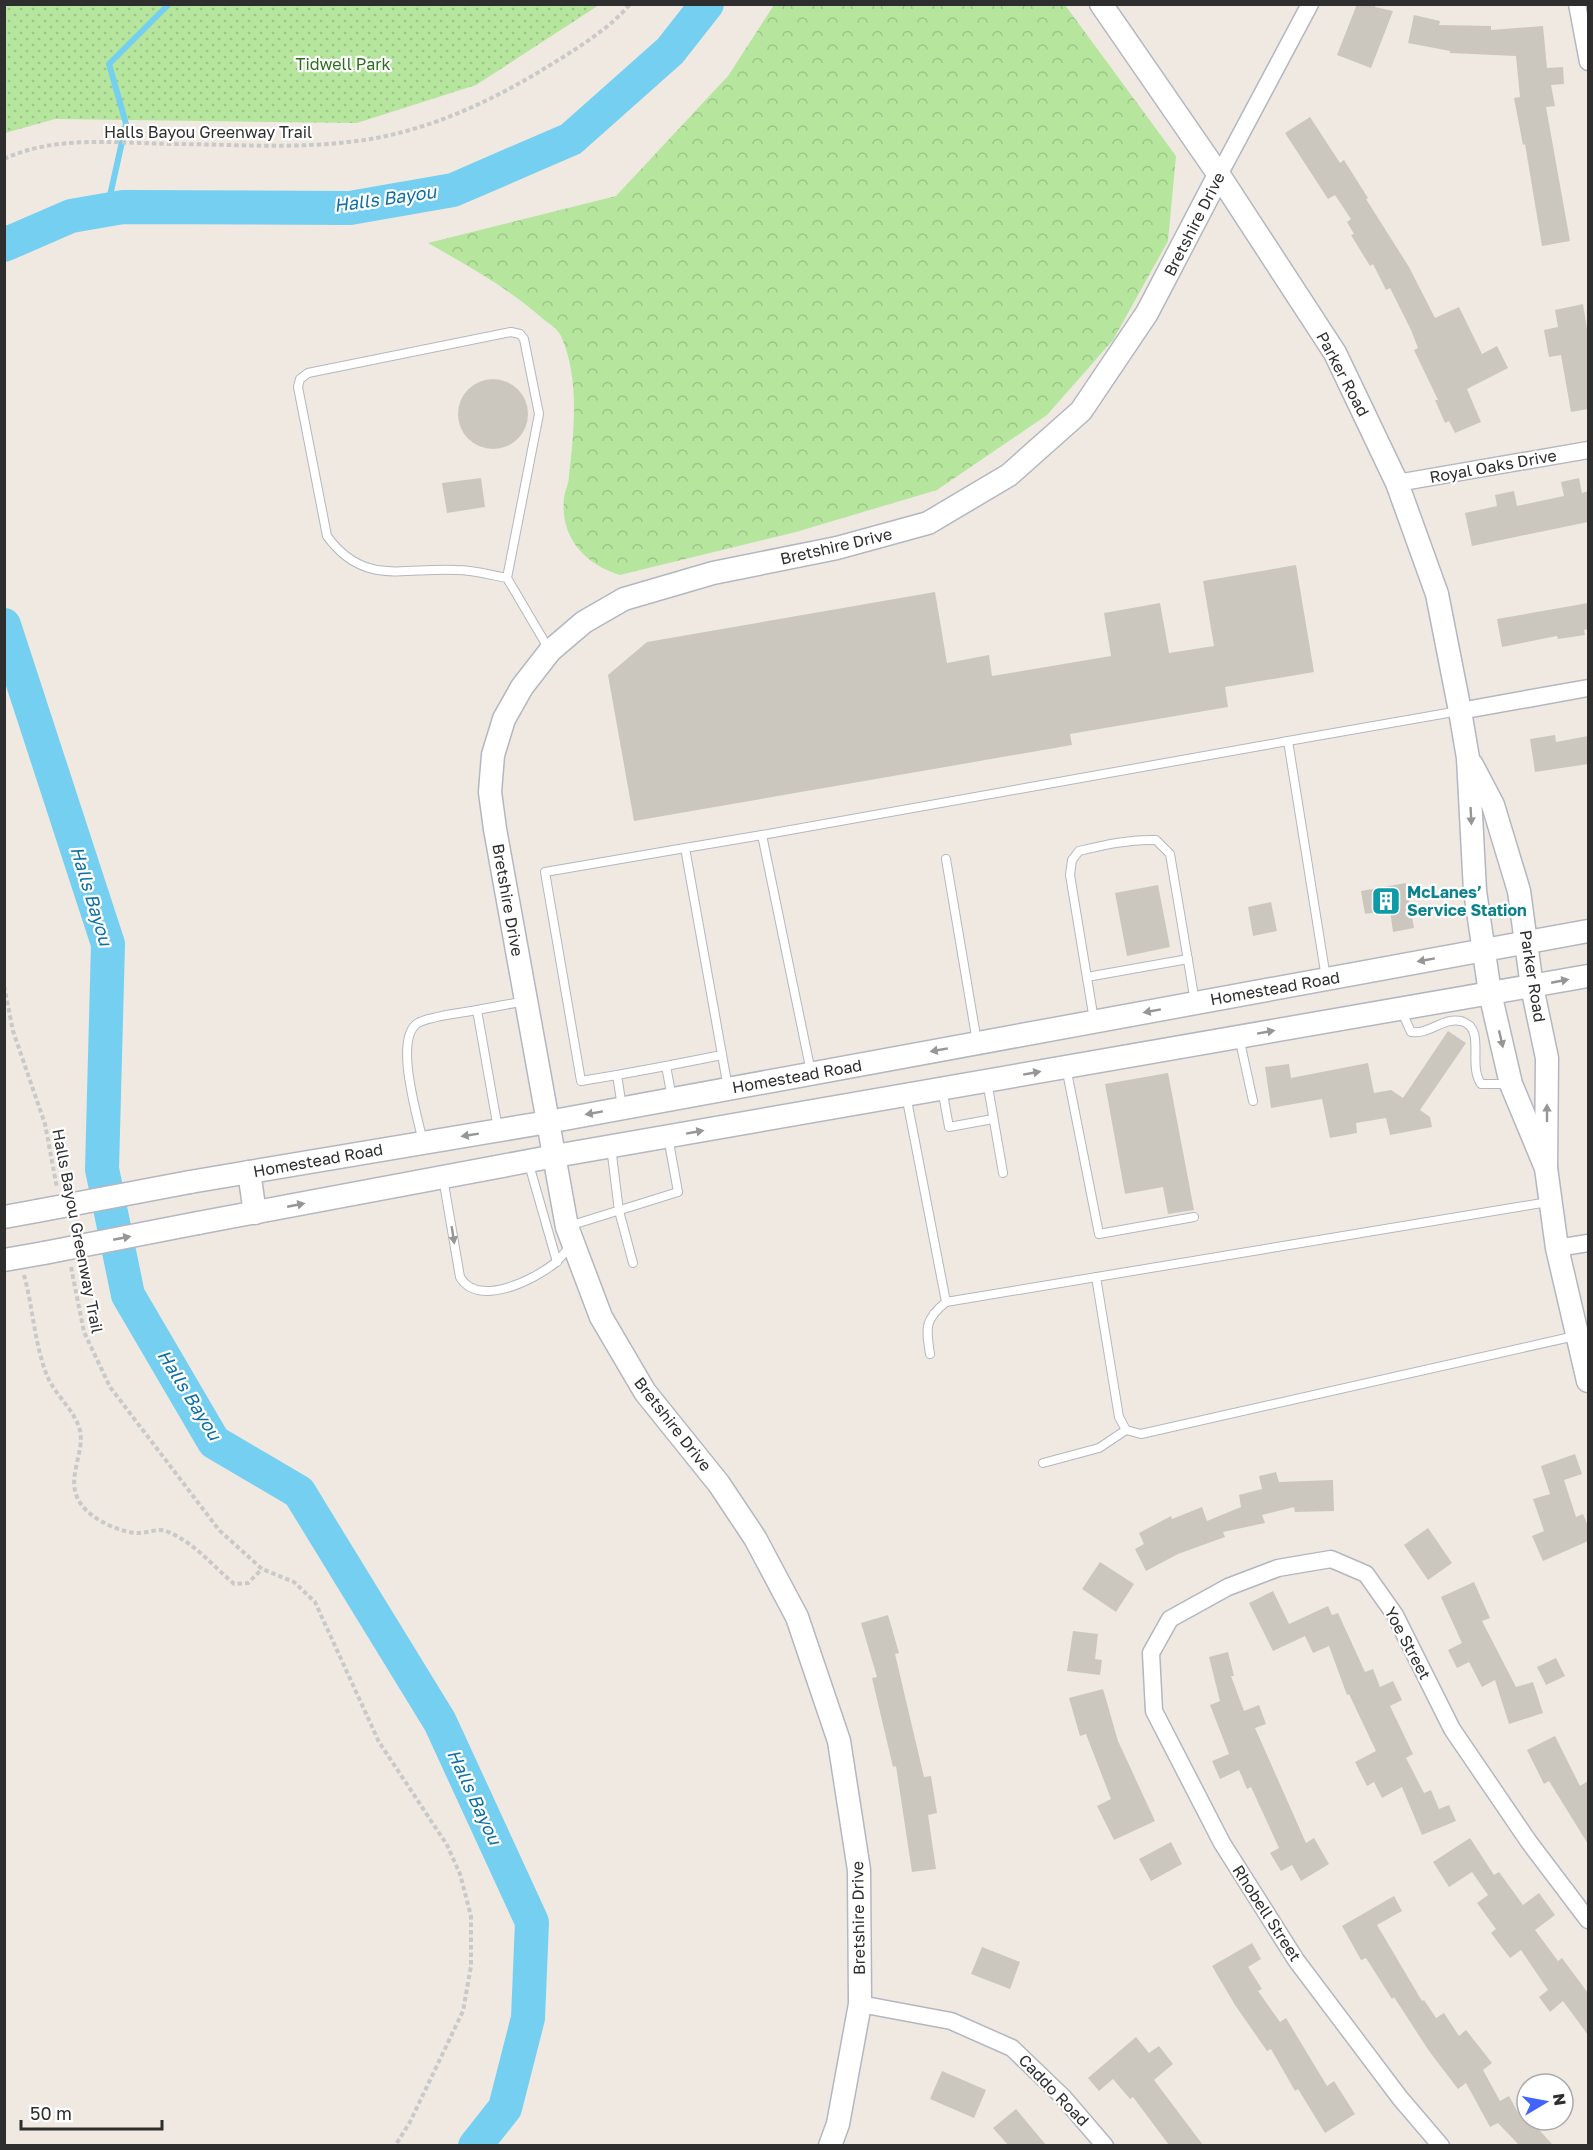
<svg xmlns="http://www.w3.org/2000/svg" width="1593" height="2150" font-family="'Golos Text',sans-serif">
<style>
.green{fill:url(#green-dots)}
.forest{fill:url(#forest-crowns)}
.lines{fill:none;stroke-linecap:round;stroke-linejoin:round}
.stream{stroke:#75cff0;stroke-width:6}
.river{stroke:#75cff0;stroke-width:34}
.building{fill:#cbc7bf}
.lane-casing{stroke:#b4b7c1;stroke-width:10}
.street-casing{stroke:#b4b7c1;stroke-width:19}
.secondary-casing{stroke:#b4b7c1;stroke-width:25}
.path{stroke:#c9c9c9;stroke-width:4;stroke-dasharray:4.5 3;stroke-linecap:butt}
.lane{stroke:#fff;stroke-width:8}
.street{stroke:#fff;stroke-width:16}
.secondary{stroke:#fff;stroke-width:22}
.secondary-bridge-casing{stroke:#b4b7c1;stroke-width:25;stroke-linecap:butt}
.secondary-bridge{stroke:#fff;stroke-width:22}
.oneway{fill:#969696}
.labels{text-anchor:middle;stroke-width:4.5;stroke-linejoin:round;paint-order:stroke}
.park-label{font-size:16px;fill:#2c6e1b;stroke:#fff}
.street-label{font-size:16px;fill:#2e2e2e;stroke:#fff}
.culture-label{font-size:16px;font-weight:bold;fill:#0d838f;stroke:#fff;text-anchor:start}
.water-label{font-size:18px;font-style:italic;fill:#0d6fa3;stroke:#fff}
</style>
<defs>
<pattern id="green-dots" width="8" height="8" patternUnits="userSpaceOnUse" patternTransform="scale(1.5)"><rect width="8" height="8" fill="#b6e59e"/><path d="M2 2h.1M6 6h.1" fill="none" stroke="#9dc588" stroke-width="1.8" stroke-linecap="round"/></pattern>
<pattern id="forest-crowns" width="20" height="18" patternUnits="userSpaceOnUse" patternTransform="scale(1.5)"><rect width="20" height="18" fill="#b6e59e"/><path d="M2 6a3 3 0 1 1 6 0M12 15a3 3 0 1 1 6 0" fill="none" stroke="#9dc588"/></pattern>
</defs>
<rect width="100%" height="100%" fill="#efe9e1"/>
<polygon class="green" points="5,4 599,4 599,5 476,85 357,123 55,119 5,133"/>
<path class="forest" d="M774 5H1065L1176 156 1168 241 1113 340 1047 415 937 490 796 532 620 575C584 564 560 537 564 498 565 490 569 483 569 476 574 431 580 378 561 336 558 329 548 323 542 318 507 287 468 266 428 243L616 196 728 76Z"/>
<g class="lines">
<polyline class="stream" points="107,209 126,124 109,64 169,4"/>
<g class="river">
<polyline points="4,245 71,216 123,207 350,208 453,190 571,139 670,51 707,4"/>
<polyline points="4,625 108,944 102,1169 128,1295 214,1442 299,1492 440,1722 532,1922 528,2018 505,2108 475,2146"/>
</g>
</g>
<g class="building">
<polygon points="1357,4 1376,4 1375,7 1393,11 1371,68 1337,55"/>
<polygon points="1414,15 1440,21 1439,25 1491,26 1491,30 1543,26 1547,68 1563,67 1564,84 1551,85 1555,106 1546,107 1570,241 1542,246 1525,144 1523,145 1514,98 1520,97 1516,56 1450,53 1450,51 1408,43"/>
<polygon points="1310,117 1340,163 1344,160 1368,198 1366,199 1409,267 1435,318 1459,307 1482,354 1497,346 1508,368 1467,389 1481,422 1455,433 1449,421 1445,423 1435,400 1438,400 1414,350 1418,348 1411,330 1390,288 1386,290 1373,264 1370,266 1351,235 1354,234 1347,222 1351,219 1335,195 1328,199 1285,133"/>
<polygon points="1583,304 1588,335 1588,409 1571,412 1561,355 1549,357 1544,330 1558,327 1555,310"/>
<circle cx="493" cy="414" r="35"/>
<polygon points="481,478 485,507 447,513 442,483"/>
<polygon points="1579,478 1582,493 1588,491 1588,522 1472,546 1465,513 1497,506 1495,495 1514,491 1517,506 1564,496 1561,482"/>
<polygon points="1296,565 1314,672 1225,687 1228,707 1070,734 1072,745 634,821 608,675 647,642 935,592 947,663 989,655 992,676 1111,656 1104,613 1160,603 1169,653 1214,646 1203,581"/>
<polygon points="1588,603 1588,629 1584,630 1585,635 1558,639 1557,636 1502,647 1497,619"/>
<polygon points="1555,735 1556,742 1588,736 1588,764 1535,772 1530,739"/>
<polygon points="1406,883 1414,928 1393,932 1390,910 1365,914 1361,891"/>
<polygon points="1158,885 1170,947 1127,956 1115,893"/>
<polygon points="1271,902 1277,931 1253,936 1248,907"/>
<polygon points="1448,1031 1466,1043 1420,1110 1430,1117 1432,1127 1390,1135 1386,1118 1356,1123 1357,1133 1330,1138 1322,1099 1271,1108 1265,1067 1289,1064 1291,1078 1368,1063 1374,1093 1391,1090 1403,1098"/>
<polygon points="1168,1073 1194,1210 1168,1214 1163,1187 1125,1194 1105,1084"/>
<polygon points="1575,1454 1582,1474 1564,1480 1576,1517 1583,1514 1588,1526 1588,1541 1543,1561 1532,1536 1544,1531 1533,1499 1550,1494 1541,1466"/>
<polygon points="1276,1472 1279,1482 1333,1480 1334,1511 1295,1512 1294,1507 1262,1515 1265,1523 1223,1532 1225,1537 1178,1554 1146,1571 1135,1549 1144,1544 1139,1533 1171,1516 1172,1519 1202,1507 1207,1521 1241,1507 1239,1495 1262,1489 1259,1476"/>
<polygon points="1428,1528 1452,1563 1428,1580 1404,1545"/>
<polygon points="1100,1562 1134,1584 1116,1612 1082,1589"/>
<polygon points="1474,1582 1490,1618 1482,1621 1516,1687 1533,1682 1543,1713 1509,1724 1495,1680 1482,1687 1469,1662 1457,1668 1448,1650 1462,1643 1441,1597"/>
<polygon points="1273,1591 1289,1624 1328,1606 1332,1615 1338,1613 1365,1672 1373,1669 1380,1687 1393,1681 1402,1700 1390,1706 1413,1754 1406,1758 1424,1793 1431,1790 1439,1809 1449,1805 1456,1821 1422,1835 1402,1787 1382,1798 1374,1782 1367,1786 1355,1762 1376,1751 1349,1694 1347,1695 1329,1646 1313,1653 1305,1636 1273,1651 1249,1603"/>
<polygon points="888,1615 899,1653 895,1654 924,1777 931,1776 937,1813 928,1815 936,1869 912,1872 896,1766 893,1767 872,1678 877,1677 861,1623"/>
<polygon points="1073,1631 1098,1634 1095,1659 1102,1660 1100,1675 1067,1671"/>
<polygon points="1228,1652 1234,1676 1231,1676 1244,1711 1259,1705 1266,1724 1255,1728 1306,1843 1314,1838 1329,1864 1301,1881 1292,1865 1281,1871 1270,1853 1279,1848 1251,1787 1247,1789 1239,1770 1220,1779 1212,1761 1229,1754 1210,1705 1220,1701 1209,1657"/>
<polygon points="1556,1658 1565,1676 1546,1685 1537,1667"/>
<polygon points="1103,1689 1118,1741 1155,1821 1114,1840 1097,1806 1111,1799 1086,1734 1080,1736 1069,1698"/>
<polygon points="1555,1736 1580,1786 1588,1781 1588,1844 1549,1781 1544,1784 1527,1750"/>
<polygon points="1470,1838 1494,1875 1499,1872 1523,1905 1539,1893 1555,1915 1535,1930 1558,1961 1562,1958 1588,1993 1588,2035 1563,2001 1550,2012 1539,1997 1548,1990 1521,1950 1510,1958 1491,1933 1496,1929 1477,1903 1488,1895 1472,1872 1449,1887 1433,1862"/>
<polygon points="1171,1842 1182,1864 1151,1881 1139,1859"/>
<polygon points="1394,1896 1402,1911 1377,1925 1422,2001 1424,2000 1436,2018 1444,2013 1459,2036 1466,2030 1492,2063 1483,2070 1500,2101 1509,2096 1522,2120 1530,2120 1553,2145 1519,2145 1498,2123 1490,2127 1466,2083 1458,2089 1429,2051 1394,1997 1392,1999 1366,1958 1361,1960 1342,1926"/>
<polygon points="1252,1943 1261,1959 1248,1967 1262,1989 1258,1991 1280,2022 1286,2018 1327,2086 1334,2081 1355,2114 1325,2133 1298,2089 1295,2091 1271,2049 1267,2051 1235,2005 1212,1966"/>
<polygon points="982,1947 1020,1962 1010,1989 971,1974"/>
<polygon points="1136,2037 1149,2053 1159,2046 1173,2064 1154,2080 1203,2145 1169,2145 1133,2097 1130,2099 1113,2079 1099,2091 1088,2078"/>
<polygon points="942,2071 986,2090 974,2118 930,2099"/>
<polygon points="1016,2109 1046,2145 1008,2145 993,2128"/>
</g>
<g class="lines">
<g class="lane-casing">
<g id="lane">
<path d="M507 578 539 414 524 339 520 334 511 332 308 373 300 379 298 387 327 536C364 587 404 567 457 570 474 570 490 575 507 578L550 651"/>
<polyline points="1288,741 1459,711"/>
<polyline points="946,859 977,1042"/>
<polyline points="1087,977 1188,959"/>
<path d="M1401 1010 1411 1032C1429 1035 1443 1017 1461 1021 1487 1028 1467 1063 1481 1084H1510"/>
<path d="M1094 1020 1070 875 1072 860 1079 851C1104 845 1130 839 1156 840L1170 854 1195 1002"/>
<polyline points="1239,1037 1253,1101"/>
<polyline points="1066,1067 1099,1234 1194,1217"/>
<polyline points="811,1072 762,835 1288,741 1326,978"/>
<polyline points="617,1075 581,1081 545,872 685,848"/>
<polyline points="987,1081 1003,1173"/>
<polyline points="728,1088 685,848 762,835"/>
<polyline points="942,1089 949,1127 993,1119"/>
<polyline points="906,1095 946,1302 1548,1202"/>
<polyline points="672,1098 666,1066 722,1055"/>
<polyline points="622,1107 617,1075 666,1066"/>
<polyline points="498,1129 477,1010 526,1001"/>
<path d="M423 1142C418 1118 393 1038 418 1023 430 1016 462 1013 477 1010"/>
<polyline points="611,1147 619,1211 633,1263"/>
<polyline points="528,1161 557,1262"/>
<path d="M443 1178 460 1277C478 1308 534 1280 555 1263 561 1258 566 1251 571 1245"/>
<polyline points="569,1226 678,1192 668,1137"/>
<polyline points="1096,1277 1119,1417 1126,1430 1141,1434 1575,1336"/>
<path d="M930 1354C926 1328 924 1320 946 1302"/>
<polyline points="1043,1463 1099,1448 1126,1430"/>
</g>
</g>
<g class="street-casing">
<g id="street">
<polyline points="1577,4 1588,62"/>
<polyline points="1219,175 1310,4"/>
<polyline points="1397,483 1588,450"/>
<polyline points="1460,711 1588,688"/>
<polyline points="1557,1248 1588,1243"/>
<polyline points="860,2004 951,2021 1012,2048 1063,2097 1105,2146"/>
<polyline points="1441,2146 1400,2098 1296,1960 1222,1843 1154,1711 1151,1653 1170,1619 1228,1587 1278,1568 1331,1559 1366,1574 1395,1615 1452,1729 1529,1842 1588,1920"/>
</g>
</g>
<g class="secondary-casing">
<g id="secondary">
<polyline points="1101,4 1219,175 1335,353 1397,483 1437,594 1460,711 1468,758 1475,891 1490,993 1511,1084 1546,1168"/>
<polyline points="1472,765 1493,805 1519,891 1532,987 1547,1058 1546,1168 1557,1248 1588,1381"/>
<polyline points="249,1172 255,1213"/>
<polyline points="190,1182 548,1122 1588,931"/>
<polyline points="4,1217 37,1211"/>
<polyline points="198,1223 555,1156 1588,976"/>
<polyline points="4,1260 44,1253"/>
<polyline points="830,2146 838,2124 860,2004 859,1870 839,1741 797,1617 755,1538 719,1484 645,1392 601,1317 567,1227 495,829 490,792 493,755 504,719 522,687 550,651 584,622 624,599 713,573 837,548 928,523 1009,475 1081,411 1147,313 1219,175"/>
</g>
</g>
<g class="path">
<path d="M4 159C55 135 116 143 171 144 230 144 289 149 348 142 419 135 487 104 547 67 573 51 611 28 630 4"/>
<polyline points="4,986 13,1031 45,1124 57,1188"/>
<polyline points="71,1267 84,1332 110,1387 219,1530 262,1569 294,1582 315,1602 379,1742 447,1845 460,1874 471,1916 471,1966 463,2011 410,2122 395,2146"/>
<path d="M24 1275C33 1307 34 1341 46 1373 53 1393 72 1407 79 1427 88 1454 59 1483 86 1510 98 1522 122 1533 139 1533 148 1533 158 1528 166 1531 194 1542 212 1565 234 1584L248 1583 262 1569"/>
</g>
<use href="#lane" class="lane"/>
<use href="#street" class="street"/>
<use href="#secondary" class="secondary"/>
<g class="secondary-bridge-casing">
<g id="secondary-bridge">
<polyline points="37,1211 190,1182"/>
<polyline points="44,1253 198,1223"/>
</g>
</g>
<use href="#secondary-bridge" class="secondary-bridge"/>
</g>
<defs><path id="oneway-solid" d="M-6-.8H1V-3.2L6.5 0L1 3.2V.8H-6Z" transform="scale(1.5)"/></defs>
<g class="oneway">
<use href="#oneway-solid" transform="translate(1471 816) rotate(87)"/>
<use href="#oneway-solid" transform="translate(1426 960) rotate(170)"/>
<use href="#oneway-solid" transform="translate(1560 981) rotate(-11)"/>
<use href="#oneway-solid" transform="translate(1152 1011) rotate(170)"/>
<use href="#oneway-solid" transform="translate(1266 1032) rotate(-10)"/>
<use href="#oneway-solid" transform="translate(1501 1039) rotate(77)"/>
<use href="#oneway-solid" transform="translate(939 1050) rotate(170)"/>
<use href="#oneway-solid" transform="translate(1032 1073) rotate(-10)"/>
<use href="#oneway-solid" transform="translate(594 1113) rotate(170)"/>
<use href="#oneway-solid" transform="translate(1547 1113) rotate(-90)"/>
<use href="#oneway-solid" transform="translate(695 1132) rotate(-10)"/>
<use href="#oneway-solid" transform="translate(470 1135) rotate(171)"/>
<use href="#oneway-solid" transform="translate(296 1205) rotate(-11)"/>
<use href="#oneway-solid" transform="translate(453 1235) rotate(81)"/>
<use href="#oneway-solid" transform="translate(122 1238) rotate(-11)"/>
</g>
<defs>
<g id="building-square" transform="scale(1.5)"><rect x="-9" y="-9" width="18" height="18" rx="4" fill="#0f9aa8" stroke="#fff"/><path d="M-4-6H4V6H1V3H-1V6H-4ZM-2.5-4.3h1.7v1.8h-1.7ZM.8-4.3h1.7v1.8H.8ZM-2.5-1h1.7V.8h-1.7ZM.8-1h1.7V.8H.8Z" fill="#fff"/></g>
</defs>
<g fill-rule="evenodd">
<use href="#building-square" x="1386" y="901"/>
</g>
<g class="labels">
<g class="park-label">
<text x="343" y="70">Tidwell Park</text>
</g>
<g class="street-label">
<text x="208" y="138">Halls Bayou Greenway Trail</text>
<text transform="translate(1194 224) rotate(-63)" y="6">Bretshire Drive</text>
<text transform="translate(1343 374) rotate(62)" y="6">Parker Road</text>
<text transform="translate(1493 466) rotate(-10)" y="6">Royal Oaks Drive</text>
<text transform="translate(836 546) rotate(-13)" y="6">Bretshire Drive</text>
<text transform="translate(508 900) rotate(80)" y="6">Bretshire Drive</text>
<text transform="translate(1533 976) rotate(81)" y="6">Parker Road</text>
<text transform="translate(1275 988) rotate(-10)" y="6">Homestead Road</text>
<text transform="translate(797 1076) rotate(-10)" y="6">Homestead Road</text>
<text transform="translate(318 1160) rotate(-10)" y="6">Homestead Road</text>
<text transform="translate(78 1231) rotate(79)" y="6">Halls Bayou Greenway Trail</text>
<text transform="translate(673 1424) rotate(52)" y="6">Bretshire Drive</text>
<text transform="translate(1408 1643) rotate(62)" y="6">Yoe Street</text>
<text transform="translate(1267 1913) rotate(57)" y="6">Rhobell Street</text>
<text transform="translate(858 1918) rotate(-91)" y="6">Bretshire Drive</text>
<text transform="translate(1054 2090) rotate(46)" y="6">Caddo Road</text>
</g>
<g class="culture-label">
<text x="1407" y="898">McLanes’<tspan x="1407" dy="18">Service Station</tspan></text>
</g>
<g class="water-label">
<text transform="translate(385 199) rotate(-8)" y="6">Halls Bayou</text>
<text transform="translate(91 896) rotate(73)" y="6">Halls Bayou</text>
<text transform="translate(189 1395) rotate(58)" y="6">Halls Bayou</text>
<text transform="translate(474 1797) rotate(65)" y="6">Halls Bayou</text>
</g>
</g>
<rect width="1593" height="2150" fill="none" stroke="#2e2e2e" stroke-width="12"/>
<g transform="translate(1545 2102) rotate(80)"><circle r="28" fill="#ffffff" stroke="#ababab" stroke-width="1.5"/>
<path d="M0-4.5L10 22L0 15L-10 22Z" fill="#4264fb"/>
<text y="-9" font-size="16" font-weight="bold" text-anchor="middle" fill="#2e2e2e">N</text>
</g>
<path d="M21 2120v9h141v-9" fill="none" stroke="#2e2e2e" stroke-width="3"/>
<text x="30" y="2120" font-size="18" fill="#2e2e2e" stroke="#ffffff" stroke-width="4.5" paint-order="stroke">50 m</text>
</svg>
